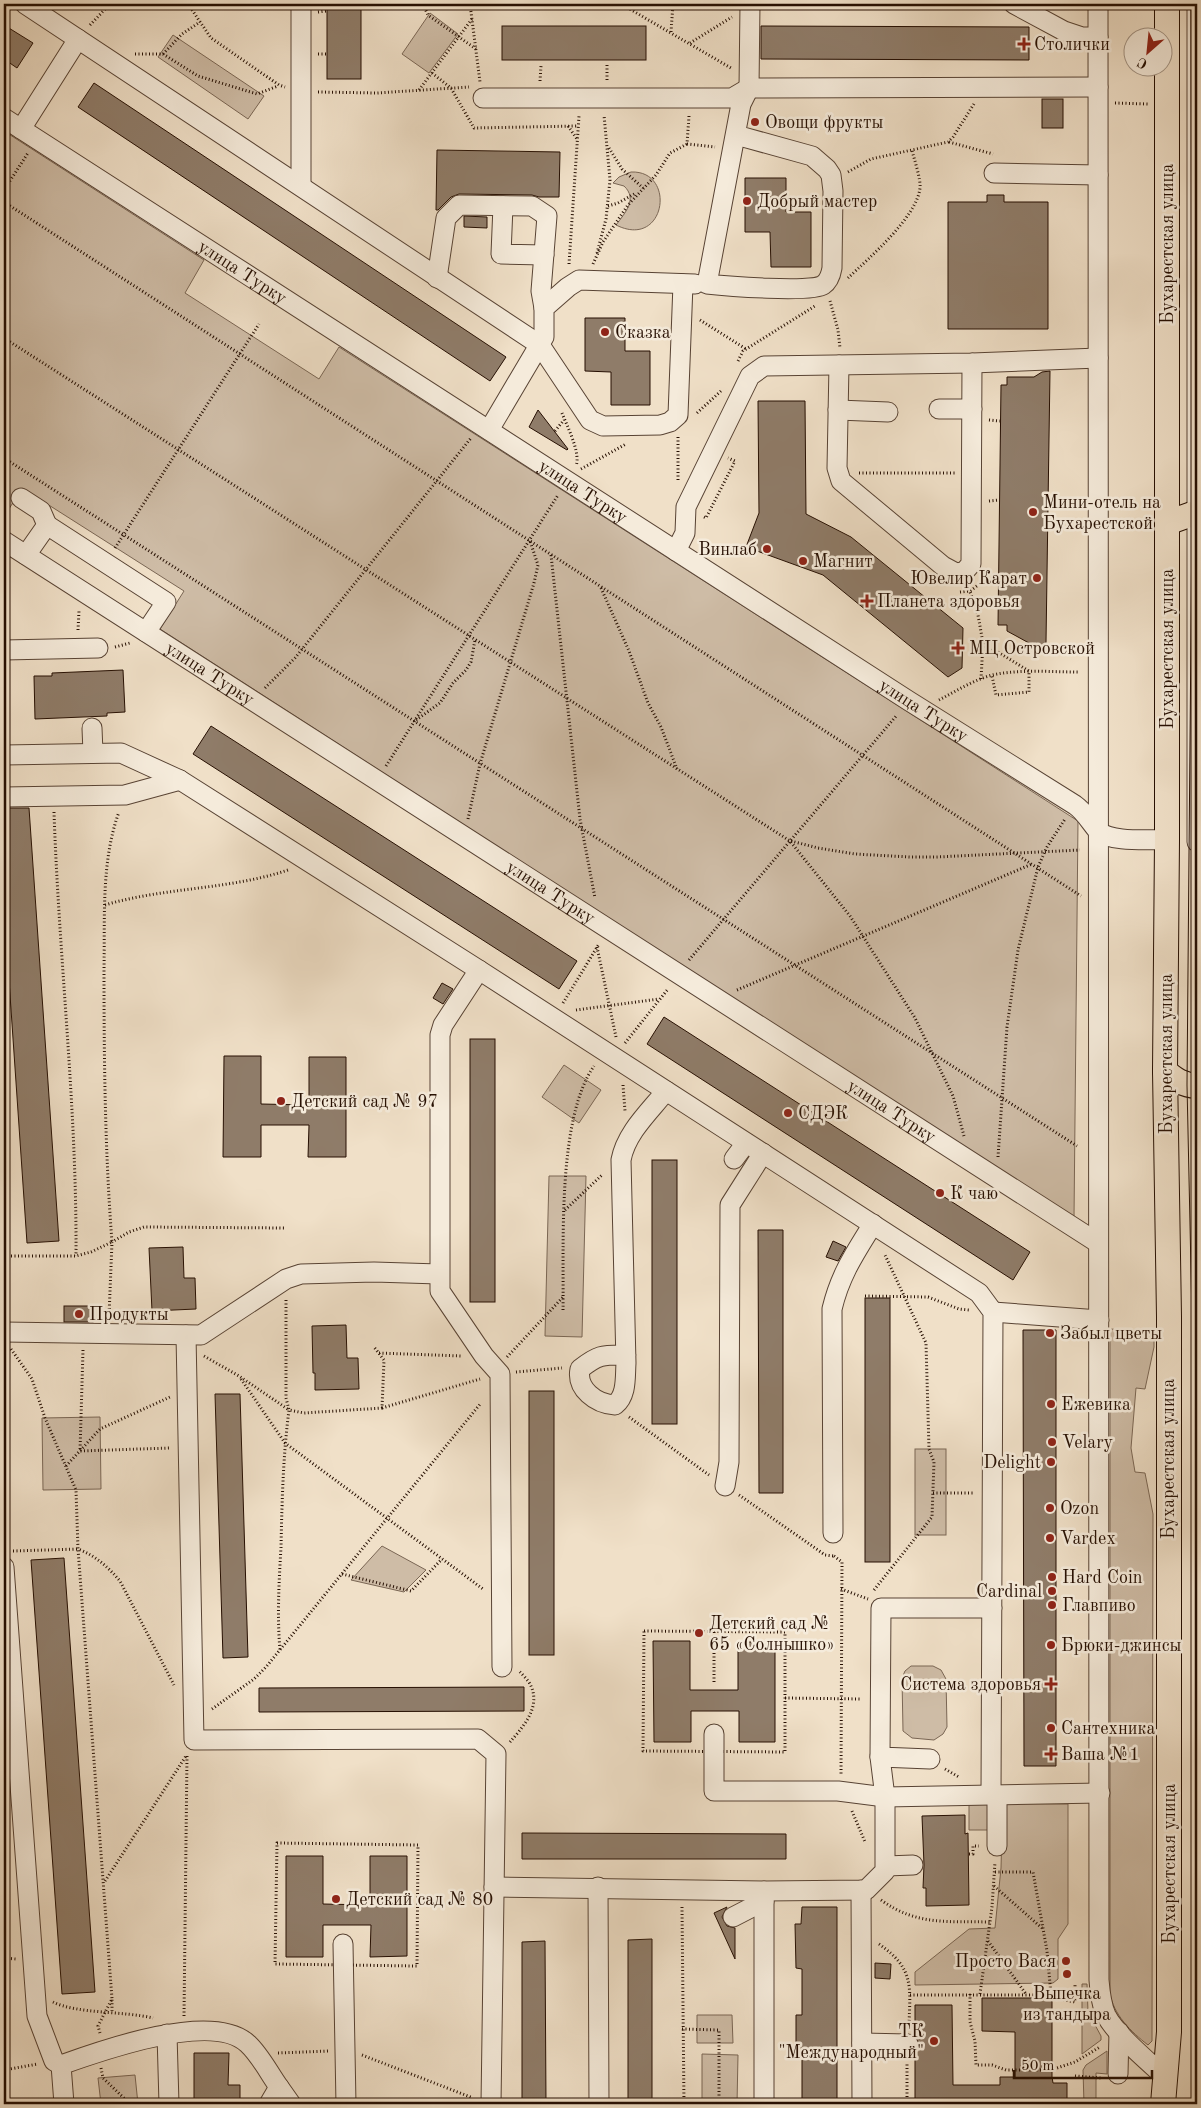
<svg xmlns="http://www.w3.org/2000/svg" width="1201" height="2108" font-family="'Old Standard TT',serif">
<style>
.green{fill:#cebca6;stroke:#7a6654}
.building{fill:#8f7c69;stroke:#260f02}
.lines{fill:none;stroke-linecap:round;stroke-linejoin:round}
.minor-casing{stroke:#584334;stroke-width:21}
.major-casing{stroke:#260f02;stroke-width:26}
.path{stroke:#260f02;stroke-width:3;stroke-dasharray:1 2.5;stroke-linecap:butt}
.minor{stroke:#f5ebdb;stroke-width:19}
.major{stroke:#f0e0c8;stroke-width:24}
.tram{stroke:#260f02;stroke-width:1}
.poi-dot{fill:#8f2418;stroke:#f5ebdb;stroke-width:2}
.labels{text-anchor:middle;stroke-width:5;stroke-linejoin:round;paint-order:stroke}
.poi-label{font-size:18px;fill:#260f02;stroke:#f5ebdb;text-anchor:start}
.street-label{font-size:18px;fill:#260f02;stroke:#f5ebdb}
</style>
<rect width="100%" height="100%" fill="#f0e0c8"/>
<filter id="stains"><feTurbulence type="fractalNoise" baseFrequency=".004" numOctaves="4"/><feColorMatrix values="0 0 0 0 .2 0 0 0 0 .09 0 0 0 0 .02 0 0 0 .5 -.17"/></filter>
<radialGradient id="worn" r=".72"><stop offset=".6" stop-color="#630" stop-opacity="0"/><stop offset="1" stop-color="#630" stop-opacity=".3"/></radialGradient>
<g class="green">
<polygon points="430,13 458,34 429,73 402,54"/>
<polygon points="173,35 264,96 248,119 158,57"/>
<polygon points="4,131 204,260 185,293 319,379 339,347 1078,821 1074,1218 160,629 184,591 22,488 4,517"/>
<path d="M631 172C677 170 666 250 616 225 625 213 638 199 624 186L613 183 619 177Z"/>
<polygon points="564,1065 601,1090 579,1123 542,1097"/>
<polygon points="549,1176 586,1176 582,1337 545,1336"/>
<path d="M1110 1329 1154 1331V1347L1145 1389 1136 1388 1131 1448 1135 1472 1145 1473 1153 1514 1152 2041 1148 2045C1131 2032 1113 2014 1110 1993Z"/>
<polygon points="100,1417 101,1489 43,1490 42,1418"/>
<rect x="915" y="1449" width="31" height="86"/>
<polygon points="382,1546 426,1570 404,1592 351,1580"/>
<polygon points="911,1666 933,1666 941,1670 946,1679 947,1727 943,1734 934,1740 912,1738 903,1731 902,1678 905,1671"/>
<polygon points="969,1803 1068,1804 1068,1924 1058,1939 1058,1979 1053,1983 915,1985 915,1972 969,1929 995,1928 1001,1868 1002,1830 969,1830"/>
<polygon points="1082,1984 1087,1984 1088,2012 1101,2036 1101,2040 1082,2054"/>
<polygon points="697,2015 732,2015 733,2043 697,2043"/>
<polygon points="1107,2051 1107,2074 1096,2073 1096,2104 1084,2104 1083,2070 1086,2065"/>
<polygon points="702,2054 738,2055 737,2104 702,2104"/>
<polygon points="135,2075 138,2104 101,2104 98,2078"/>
</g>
<g class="building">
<rect x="327" y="4" width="34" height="75"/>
<polygon points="4,25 33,43 17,68 4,59"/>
<rect x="502" y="26" width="144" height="34"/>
<polygon points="761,26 1029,27 1029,60 761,59"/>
<polygon points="94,83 506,357 490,381 78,107"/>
<rect x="1042" y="99" width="21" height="29"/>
<polygon points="437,150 560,152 559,197 539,197 532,195 459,194 451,197 438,210 436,210"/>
<polygon points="745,178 786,178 786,212 811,212 811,267 771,267 770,232 745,232"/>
<polygon points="987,195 1004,195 1004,202 1048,202 1048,329 948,329 948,202 987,202"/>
<polygon points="464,216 487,217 487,228 464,227"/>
<polygon points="585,318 625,318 625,351 650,351 650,405 611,405 611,372 585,371"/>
<polygon points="1050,371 1046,642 1046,645 1040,649 1007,631 1007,625 998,625 1001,385 1007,385 1007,377 1034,377 1042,372"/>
<polygon points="758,401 805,401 806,514 851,537 963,628 962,668 948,677 823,575 746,547 759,513"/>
<polygon points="538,410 568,449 567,450 529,427"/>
<polygon points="123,670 125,712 107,713 107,716 35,719 34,676 52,676 52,673"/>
<polygon points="211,726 577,961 559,989 193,754"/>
<polygon points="4,808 29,808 59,1241 27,1243 4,907"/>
<polygon points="442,983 453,989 443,1004 433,998"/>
<polygon points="664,1017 1030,1252 1013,1280 647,1044"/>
<rect x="470" y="1039" width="25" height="263"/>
<polygon points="224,1056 261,1056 261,1104 309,1105 309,1057 346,1057 346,1157 308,1157 309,1125 261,1125 261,1157 223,1157"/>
<rect x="652" y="1160" width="25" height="264"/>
<polygon points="758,1230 783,1230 783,1493 759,1493"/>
<polygon points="833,1241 846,1247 838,1261 826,1257"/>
<polygon points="183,1247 184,1278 195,1278 196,1309 152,1311 149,1248"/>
<rect x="865" y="1298" width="25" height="264"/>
<rect x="64" y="1306" width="29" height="16"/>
<polygon points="346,1325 347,1358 358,1358 359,1389 315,1390 315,1373 313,1373 312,1326"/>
<polygon points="1023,1330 1056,1330 1056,1766 1024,1766"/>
<rect x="529" y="1391" width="25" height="264"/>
<polygon points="215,1394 240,1394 248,1657 223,1658"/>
<polygon points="64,1558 95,1992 62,1994 31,1560"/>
<polygon points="653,1641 690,1641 690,1690 738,1690 738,1642 775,1642 775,1742 739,1742 739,1711 691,1711 691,1742 654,1742"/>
<polygon points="524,1687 524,1711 259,1712 259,1688"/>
<polygon points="965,1815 965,1834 968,1833 969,1905 926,1906 926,1888 923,1888 924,1865 922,1816"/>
<polygon points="522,1833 786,1834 786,1859 522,1859"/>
<polygon points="286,1856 323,1856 323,1904 370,1905 370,1856 407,1856 407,1956 370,1957 371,1925 323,1925 323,1957 286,1957"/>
<polygon points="727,1907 722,1917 727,1926 735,1928 735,1959 714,1913"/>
<polygon points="802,1907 837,1907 837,2104 802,2104 802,2059 796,2059 796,2015 802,2015 802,1969 796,1968 795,1924 801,1924"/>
<polygon points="652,1939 652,2104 628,2104 628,1940"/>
<polygon points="545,1941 546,2104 522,2104 522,1942"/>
<polygon points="875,1963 891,1964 890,1979 875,1978"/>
<polygon points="982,1998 1052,1998 1052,2077 1053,2083 1067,2083 1067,2104 915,2104 915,2052 919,2044 915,2035 915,2005 952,2005 953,2085 1000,2085 1000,2077 1015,2077 1015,2032 982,2031"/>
<polygon points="194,2053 229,2053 228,2085 240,2085 240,2104 196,2104 196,2100 194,2100"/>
</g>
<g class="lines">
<g class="minor-casing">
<g id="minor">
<polyline points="25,4 540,345 590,420 603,426 660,425 670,422 678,415 683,284"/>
<polyline points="301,4 301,186"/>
<polyline points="1014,4 1064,31 1082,37 1098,37"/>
<path d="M1098 4 1099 1980C1100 1992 1101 2004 1106 2015 1116 2035 1149 2062 1166 2078"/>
<polyline points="1197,4 1197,842"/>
<polyline points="483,98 732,98 749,88 1098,87"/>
<path id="s1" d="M4 118 909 701 1075 805C1085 812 1090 822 1098 831 1112 843 1149 839 1167 840"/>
<polyline points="21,129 78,39"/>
<path d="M736 135 812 156 827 169 831 175 833 191 832 268C831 274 829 281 823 285 812 293 725 286 707 284L741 104 749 88 750 4"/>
<polyline points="994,173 1098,175"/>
<polyline points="503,206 501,254 544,255"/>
<polyline points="437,278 446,218 459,205 532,206 547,216 541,291 544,308"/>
<polyline points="839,365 837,468 841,481 943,566 956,573 964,572 971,564 972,363"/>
<polyline points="939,409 972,409"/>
<polyline points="838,410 888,412"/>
<polyline points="489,430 544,337 544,308 568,287 579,280 695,284"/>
<polyline points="21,498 41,511 47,525"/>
<path id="s2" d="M4 541 1098 1243"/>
<polyline points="676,551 685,533 686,507 750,376 764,366 972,363 1098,358"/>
<polyline points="26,555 47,525 166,602 146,632"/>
<polyline points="4,650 98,648"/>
<polyline points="92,728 93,753"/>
<polyline points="4,755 121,753 180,780 479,970 979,1293 993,1312 991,1795"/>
<polyline points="4,797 125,795 180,780"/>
<polyline points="479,970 443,1025 440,1035 440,1291 484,1356 500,1374 502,1667"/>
<polyline points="734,1159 746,1143"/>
<polyline points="993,1312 1099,1320"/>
<polyline points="4,1332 201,1335 286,1279 301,1274 374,1272 439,1274"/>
<polyline points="186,1335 194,1740 478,1739 496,1754 491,2104"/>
<path d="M626 1355C603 1355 599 1354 580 1369 576 1389 596 1404 615 1405 627 1395 625 1378 626 1363L621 1160C626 1133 649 1112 666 1091"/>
<polyline points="725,1486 729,1462 730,1205 763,1153"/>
<path d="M833 1533 832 1309C840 1275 855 1253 873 1224"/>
<polyline points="4,1567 37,2016 54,2061 61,2065"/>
<polyline points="714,1734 714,1791 838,1791 885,1797 1100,1793"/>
<polyline points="930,1759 880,1757 881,1608 992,1608"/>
<polyline points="997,1846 997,1795"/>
<polyline points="886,1866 913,1865"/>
<polyline points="494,1887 764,1891 866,1890 885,1871 885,1797 880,1757"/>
<polyline points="598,1887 599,2104"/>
<polyline points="861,1890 862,2104"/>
<polyline points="733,1917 764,1901"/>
<polyline points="343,1944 346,2104"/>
<polyline points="167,2034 169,2104"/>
<polyline points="862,2043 908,2044"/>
<polyline points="1118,2074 1119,2032"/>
<polyline points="279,2087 291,2104"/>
<path d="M64 2104 61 2065C100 2051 213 2010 248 2044 260 2055 269 2073 279 2087L269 2104"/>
<polyline points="764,2104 764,1891"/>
</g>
</g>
<g class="major-casing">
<g id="major">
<polyline points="1167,523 1192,514 1197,515"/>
<path d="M1165 1071C1175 1080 1183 1085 1197 1086"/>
<polyline points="1163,2104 1169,2032 1169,1317 1165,1071 1167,840 1167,4"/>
</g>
</g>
<g class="path">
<polyline points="188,4 211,38 279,85 285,87"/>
<polyline points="423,4 428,15 476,49"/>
<polyline points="470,4 480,82"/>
<polyline points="621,4 731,68"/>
<polyline points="318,12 327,11"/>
<polyline points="90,25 110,4"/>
<polyline points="671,32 673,4"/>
<polyline points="690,43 732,17"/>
<polyline points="135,54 163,54 198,76 257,94 278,86"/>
<polyline points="163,54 182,34 200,22"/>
<polyline points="318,54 327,54"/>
<polyline points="432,73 451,88 474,128 578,126"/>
<polyline points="607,80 607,65"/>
<polyline points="540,81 541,66"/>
<polyline points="419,90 472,19"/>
<polyline points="318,92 377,93 469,87"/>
<polyline points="1115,103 1148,104"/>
<polyline points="689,116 687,144 715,147"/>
<polyline points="568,126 577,139"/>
<polyline points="949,142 993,154"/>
<polyline points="609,148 622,169 643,188"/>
<polyline points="848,172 871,159 948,142 953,137 974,104"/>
<polyline points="4,190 28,153"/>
<polyline points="4,202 1081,896"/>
<polyline points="608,206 618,203 636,193"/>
<polyline points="597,253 606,219 610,180 604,115"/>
<polyline points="569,264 579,116"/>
<polyline points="593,264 603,242 628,205 656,175 670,153 687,144"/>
<path d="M848 278C869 258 917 217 920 188 921 179 914 159 912 150"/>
<polyline points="830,301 838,330 840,348"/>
<polyline points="700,320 746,349"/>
<polyline points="4,338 790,841 850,916 915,1018 953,1096 964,1136"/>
<polyline points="738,361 743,351 815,306"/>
<path d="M562 413C567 426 581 453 576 466"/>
<polyline points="697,413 722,390"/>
<polyline points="989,420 1000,421"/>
<polyline points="555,431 564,420"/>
<polyline points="678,437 678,481"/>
<polyline points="4,458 1077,1146"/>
<polyline points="581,469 626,444"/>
<polyline points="859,473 955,473"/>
<polyline points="989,501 999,500"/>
<polyline points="704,517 706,518 735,461 728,458"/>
<polyline points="115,548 259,324"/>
<polyline points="551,555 580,819 595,898"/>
<polyline points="982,580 999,580"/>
<polyline points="601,588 629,651 648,703 661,727 677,769"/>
<polyline points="969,589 978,615 983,643 981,679"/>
<polyline points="960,592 970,591 981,583"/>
<polyline points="78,630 79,611"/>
<polyline points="983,643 1029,671 1029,692 996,695 992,676"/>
<polyline points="115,647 130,643"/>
<polyline points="265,688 295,658 471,438"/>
<path d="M939 700C956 691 974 680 992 675 1020 669 1050 672 1078 672"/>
<polyline points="416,720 440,703 453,683 466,670 471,662 475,640"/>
<polyline points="386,766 558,495"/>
<path d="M54 812C59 960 77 1108 76 1256"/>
<polyline points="468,819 480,764 534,583 538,565 530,541"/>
<polyline points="791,841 818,848 855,854 910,857 937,857 1080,850"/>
<path d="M105 905C165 887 229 890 288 870"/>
<polyline points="597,947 616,1037"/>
<polyline points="689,960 897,715"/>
<polyline points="737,990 1032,864"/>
<polyline points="563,1003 599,944"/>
<polyline points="576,1010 659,999"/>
<polyline points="625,1043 668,989"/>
<polyline points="623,1085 625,1111"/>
<polyline points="998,1157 1007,1027 1018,950 1038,867 1047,847 1065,819"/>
<polyline points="565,1210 603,1174"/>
<path d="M4 1256H76L91 1252 112 1242C105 1152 104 1061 104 970 105 918 101 861 119 812"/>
<polyline points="865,1296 928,1297 959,1309 969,1310"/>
<polyline points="286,1300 286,1398 289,1410 304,1413 382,1408 384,1360 374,1347"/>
<path d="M563 1310C564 1245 557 1119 594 1066"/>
<polyline points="109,1316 112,1242 129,1232 144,1227 284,1228"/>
<path d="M11 1349 32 1379 45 1418 76 1490 78 1549C96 1556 108 1567 120 1581L174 1685"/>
<polyline points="83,1350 80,1451 170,1448"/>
<polyline points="379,1353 462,1356"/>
<path d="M204 1356 239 1376 289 1410C283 1456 282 1502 281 1547 279 1582 277 1616 280 1650"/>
<polyline points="507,1357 564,1296"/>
<polyline points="516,1372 562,1368"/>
<polyline points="241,1379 285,1443 483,1589"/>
<polyline points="382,1408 480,1379"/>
<polyline points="629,1417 709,1475"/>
<polyline points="66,1466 100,1429 170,1397"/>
<polyline points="933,1493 975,1493"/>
<polyline points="739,1495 825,1555 834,1556"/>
<polyline points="13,1551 78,1549 112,1999"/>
<polyline points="834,1556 842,1562 841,1775"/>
<polyline points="342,1574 411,1591 442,1559"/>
<polyline points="841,1589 868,1599"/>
<polyline points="874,1590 932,1517 934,1462 929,1449 926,1343 885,1255"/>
<polygon points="644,1631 785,1632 785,1752 643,1751"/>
<polyline points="714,1682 714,1632"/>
<polyline points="785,1698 862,1699"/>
<polyline points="212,1709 254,1679 266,1667 481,1403"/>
<path d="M510 1742C522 1728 541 1708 531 1686 529 1681 523 1675 519 1671"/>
<polyline points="945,1769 959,1777"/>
<polyline points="852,1811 865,1842"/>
<polygon points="277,1843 418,1845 417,1966 275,1964"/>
<polyline points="969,1854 973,1854 973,1846 979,1846"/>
<polyline points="995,1872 1033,1872 1047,1951 1051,1995"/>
<polyline points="105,1881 186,1756"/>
<polyline points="994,1886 1043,1929"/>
<path d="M881 1900C917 1926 948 1921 990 1922"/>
<polyline points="682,1907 684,2104"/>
<polyline points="988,1941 1026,1994"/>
<path d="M879 1944C915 1969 910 1987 909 2026"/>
<polyline points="4,1958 16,1959"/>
<polyline points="970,1994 970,2022 975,2041 976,2065 992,2065 1006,2070 1051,2070 1075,2062 1100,2047"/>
<polyline points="980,1994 992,1907 995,1862"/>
<polyline points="910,1995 1051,1995 1060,1999 1075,2002 1075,1983"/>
<path d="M53 2002C77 2014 124 2011 153 2018"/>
<polyline points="184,2016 187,1755"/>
<polyline points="682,2029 719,2030 719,2104"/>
<polyline points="100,2033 98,2026 112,1999 112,2011"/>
<polyline points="278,2053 329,2051"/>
<polyline points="362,2055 473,2098"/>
<polyline points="101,2068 103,2078 130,2104"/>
<polyline points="4,2070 38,2064"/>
<polyline points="1075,2076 1101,2078"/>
<polyline points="907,2104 907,2062"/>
</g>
<use href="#minor" class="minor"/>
<use href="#major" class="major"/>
<polyline class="tram" points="1191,4 1192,514 1187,1085 1192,1317 1193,2104"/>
</g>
<g class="poi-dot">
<path d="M1021.5 36.5h5v5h5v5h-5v5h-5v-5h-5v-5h5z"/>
<circle cx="755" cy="122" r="5"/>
<circle cx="747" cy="201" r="5"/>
<circle cx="605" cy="332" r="5"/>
<circle cx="1033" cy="512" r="5"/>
<circle cx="767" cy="549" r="5"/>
<circle cx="803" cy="561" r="5"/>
<circle cx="1037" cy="578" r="5"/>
<path d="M864.5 593.5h5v5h5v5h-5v5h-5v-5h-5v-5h5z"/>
<path d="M955.5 640.5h5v5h5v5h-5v5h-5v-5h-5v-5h5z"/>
<circle cx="281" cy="1101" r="5"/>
<circle cx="788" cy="1113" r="5"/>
<circle cx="940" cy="1193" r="5"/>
<circle cx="79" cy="1314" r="5"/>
<circle cx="1050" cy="1333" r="5"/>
<circle cx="1051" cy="1404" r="5"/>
<circle cx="1052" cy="1442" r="5"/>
<circle cx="1051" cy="1462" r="5"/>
<circle cx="1050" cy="1508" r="5"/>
<circle cx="1050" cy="1538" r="5"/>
<circle cx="1052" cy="1577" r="5"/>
<circle cx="1052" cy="1591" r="5"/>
<circle cx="1052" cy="1605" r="5"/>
<circle cx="699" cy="1633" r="5"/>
<circle cx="1051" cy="1645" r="5"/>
<path d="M1048.5 1676.5h5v5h5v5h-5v5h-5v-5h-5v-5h5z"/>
<circle cx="1051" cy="1728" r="5"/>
<path d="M1048.5 1746.5h5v5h5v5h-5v5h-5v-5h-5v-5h5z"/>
<circle cx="336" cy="1899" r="5"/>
<circle cx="1066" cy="1961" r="5"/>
<circle cx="1067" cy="1974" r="5"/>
<circle cx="934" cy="2041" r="5"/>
</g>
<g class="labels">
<g class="poi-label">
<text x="1034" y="50">Столички</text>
<text x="765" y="128">Овощи фрукты</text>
<text x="757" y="207">Добрый мастер</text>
<text x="615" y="338">Сказка</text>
<text x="1043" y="508">Мини-отель на<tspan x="1043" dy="21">Бухарестской</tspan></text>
<text x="757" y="555" text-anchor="end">Винлаб</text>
<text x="813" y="567">Магнит</text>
<text x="1027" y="584" text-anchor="end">Ювелир Карат</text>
<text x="877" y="607">Планета здоровья</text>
<text x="969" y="654">МЦ Островской</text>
<text x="291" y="1107">Детский сад № 97</text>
<text x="798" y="1119">СДЭК</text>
<text x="950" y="1199">К чаю</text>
<text x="89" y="1320">Продукты</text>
<text x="1060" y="1339">Забыл цветы</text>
<text x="1061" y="1410">Ежевика</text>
<text x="1062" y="1448">Velary</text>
<text x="1041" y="1468" text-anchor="end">Delight</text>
<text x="1060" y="1514">Ozon</text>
<text x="1060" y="1544">Vardex</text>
<text x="1062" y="1583">Hard Coin</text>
<text x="1042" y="1597" text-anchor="end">Cardinal</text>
<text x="1062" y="1611">Главпиво</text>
<text x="709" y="1629">Детский сад №<tspan x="709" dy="21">65 «Солнышко»</tspan></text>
<text x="1061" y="1651">Брюки-джинсы</text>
<text x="1041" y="1690" text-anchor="end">Система здоровья</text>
<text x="1061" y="1734">Сантехника</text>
<text x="1061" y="1760">Ваша №1</text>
<text x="346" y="1905">Детский сад № 80</text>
<text x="1056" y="1967" text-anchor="end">Просто Вася</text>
<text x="1067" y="1999" text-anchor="middle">Выпечка<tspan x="1067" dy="21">из тандыра</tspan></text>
<text x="924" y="2037" text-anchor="end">ТК<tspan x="924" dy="21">"Международный"</tspan></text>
</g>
<g class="street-label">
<text transform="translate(1167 244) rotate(-90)" y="6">Бухарестская улица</text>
<text dy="6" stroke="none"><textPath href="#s1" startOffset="284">улица Турку</textPath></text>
<text dy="6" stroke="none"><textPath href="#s1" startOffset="689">улица Турку</textPath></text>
<text transform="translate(1167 649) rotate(-90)" y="6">Бухарестская улица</text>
<text dy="6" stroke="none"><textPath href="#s2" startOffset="245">улица Турку</textPath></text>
<text dy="6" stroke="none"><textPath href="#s1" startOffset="1094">улица Турку</textPath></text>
<text dy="6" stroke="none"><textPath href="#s2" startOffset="650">улица Турку</textPath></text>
<text transform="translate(1166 1054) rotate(-90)" y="6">Бухарестская улица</text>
<text dy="6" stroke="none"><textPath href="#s2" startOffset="1055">улица Турку</textPath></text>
<text transform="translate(1168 1459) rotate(-90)" y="6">Бухарестская улица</text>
<text transform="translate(1169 1864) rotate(-90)" y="6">Бухарестская улица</text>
</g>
</g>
<rect width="1201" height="2108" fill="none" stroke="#f0e0c8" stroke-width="20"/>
<rect x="5" y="5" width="1191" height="2098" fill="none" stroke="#260f02" stroke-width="2.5"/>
<rect x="10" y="10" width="1181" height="2088" fill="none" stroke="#260f02"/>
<g transform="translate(1148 52) rotate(207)"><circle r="24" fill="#f5ebdb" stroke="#a29384"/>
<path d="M0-4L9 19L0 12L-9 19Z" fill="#8f2418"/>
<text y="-8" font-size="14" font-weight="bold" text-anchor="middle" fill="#260f02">С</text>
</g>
<path d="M1014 2070v8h138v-8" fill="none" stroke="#260f02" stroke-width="2.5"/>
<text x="1021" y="2070" font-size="15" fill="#260f02" stroke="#f5ebdb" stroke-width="4" paint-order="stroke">50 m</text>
<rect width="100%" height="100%" filter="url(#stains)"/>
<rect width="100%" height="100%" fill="url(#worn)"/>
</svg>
